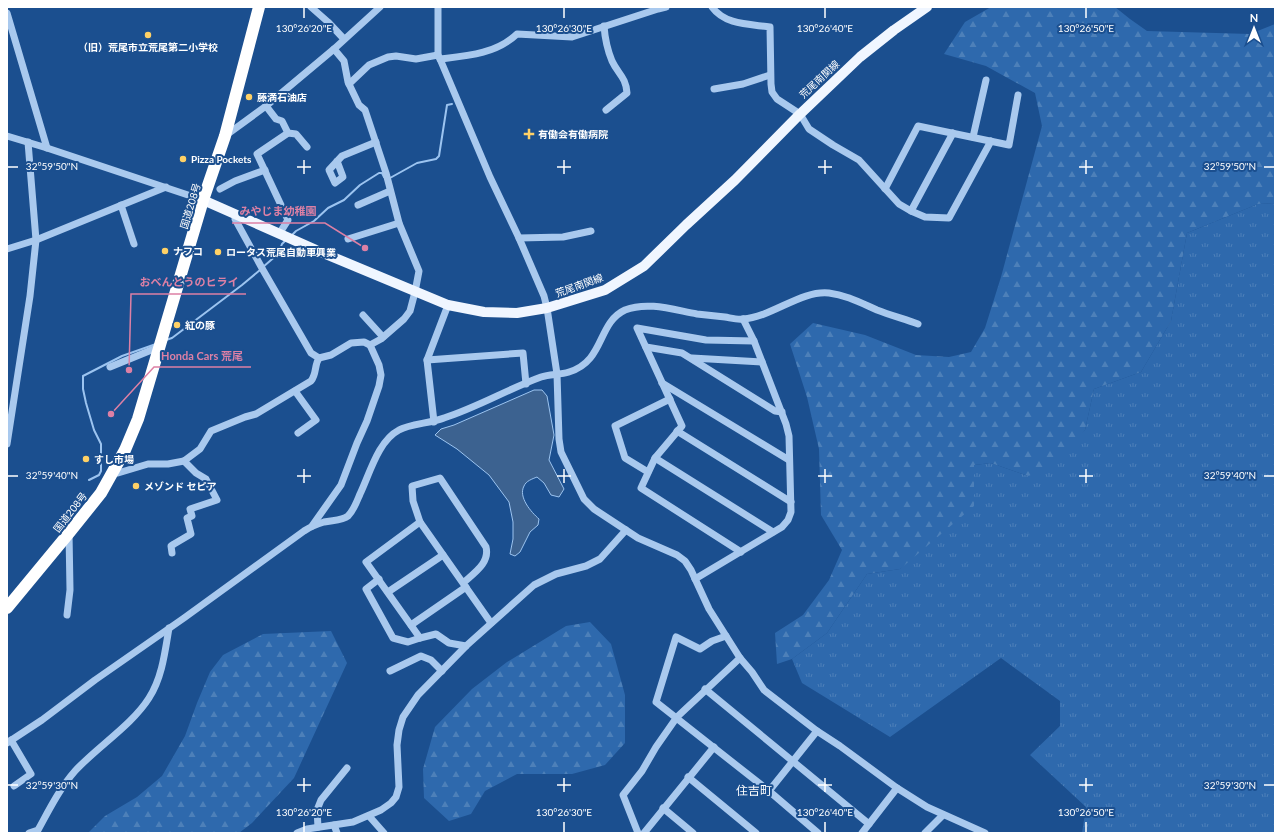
<svg xmlns="http://www.w3.org/2000/svg" width="1282" height="840" font-family="Lato,'Noto Sans JP',sans-serif">
<style>
.grass{fill:url(#grass-tufts)}
.forest{fill:url(#forest-firs)}
.water{fill:#3c6290;stroke:#9cc4f0}
.lines{fill:none;stroke-linecap:round;stroke-linejoin:round}
.stream{stroke:#9cc4f0;stroke-width:2}
.minor{stroke:#a9c9ee;stroke-width:7}
.major{stroke:#f0f6ff;stroke-width:10}
.highway{stroke:#fff;stroke-width:12}
.ticks{fill:none;stroke:#fff;stroke-width:1.5}
.poi-dot{fill:#ffd166;stroke:#1b4f8f;stroke-width:1.5}
.labels{text-anchor:middle;stroke-width:4;stroke-linejoin:round;paint-order:stroke}
.poi-label{font-size:10px;font-weight:bold;fill:#fff;stroke:#1b4f8f;text-anchor:start}
.street-label{font-size:10px;fill:#fff;stroke:#1b4f8f}
.quarter-label{font-size:12px;fill:#fff;stroke:#1b4f8f}
.ticks-label{font-size:10px;text-anchor:middle;fill:#fff;stroke:#1b4f8f;stroke-width:4;stroke-linejoin:round;paint-order:stroke}
.leader{fill:none;stroke:#dd80a5;stroke-width:1.5}
.callout-dot{fill:#dd80a5;stroke:#1b4f8f;stroke-width:1.5}
.callout-label{font-size:11px;text-anchor:middle;font-weight:bold;fill:#dd80a5;stroke:#1b4f8f;stroke-width:4;stroke-linejoin:round;paint-order:stroke}
</style>
<defs>
<pattern id="grass-tufts" width="24" height="20" patternUnits="userSpaceOnUse"><rect width="24" height="20" fill="#2e69ad"/><path d="M3 7l-1-3M5 7V3M7 7l1-3M15 17l-1-3M17 17v-4M19 17l1-3" fill="none" stroke="#4d80b9"/></pattern>
<pattern id="forest-firs" width="22" height="20" patternUnits="userSpaceOnUse"><rect width="22" height="20" fill="#2e69ad"/><path d="M5 1l3.5 6h-7zM16 11l3.5 6h-7z" fill="#4d80b9"/></pattern>
</defs>
<rect width="100%" height="100%" fill="#1b4f8f"/>
<polygon class="grass" points="1275,203 1275,833 1082,833 1086,807 1030,755 1060,726 1060,701 1001,658 890,737 802,683 792,659 827,633 867,574 900,569 974,465 991,463 1028,476 1085,430 1094,389 1141,372 1171,321 1187,233 1258,204"/>
<g class="forest">
<polygon points="991,7 1115,7 1130,19 1147,31 1250,34 1275,24 1275,203 1258,204 1187,233 1171,321 1141,372 1094,389 1085,430 1052,468 1028,476 991,463 974,465 974,506 900,569 867,574 827,633 792,659 777,664 775,633 803,615 829,580 842,550 821,515 819,449 807,397 790,344 813,323 865,335 916,355 949,357 971,352 985,328 1001,277 1042,126 1035,93 986,66 944,54 965,22"/>
<polygon points="590,622 611,644 625,695 625,743 605,765 572,774 517,774 485,791 471,814 449,821 424,798 423,769 435,727 472,689 507,662 566,626"/>
<polygon points="331,631 347,663 294,778 252,823 239,833 88,833 105,816 137,797 162,776 185,736 197,703 210,672 223,655 263,634"/>
</g>
<path class="water" d="M534 390H542L547 396 554 435 549 460 564 489 559 497 551 495 544 483 537 477C532 479 526 481 524 486 518 497 531 512 539 519L538 525 530 532 520 552 515 556 510 554 513 539V522L509 502 489 475 457 449 435 435 441 429 454 425Z"/>
<g class="lines">
<g class="stream">
<polyline points="390,178 417,163 436,159 439,156 447,105 452,104"/>
<polyline points="291,236 296,231 314,221 328,208 344,200 360,185 379,173 382,173 384,177"/>
<polyline points="263,267 278,254 282,244 286,240"/>
<polyline points="166,340 172,338 242,285 260,270"/>
<polyline points="89,480 99,475 101,471 101,444 94,430 86,403 83,389 83,376 122,356 156,344"/>
</g>
<g class="minor">
<polyline points="311,7 328,22 344,39"/>
<polyline points="438,7 438,55 440,59 490,177 519,238 544,296 547,308 557,374 559,439 561,452 584,499 594,509 638,538 677,555 685,561 691,570 709,609 740,658 752,672 764,690 817,731 840,746 897,788 927,807 985,833"/>
<path d="M712 7C725 25 749 24 770 27L771 84 772 92 777 99 800 114 809 129 833 145 859 160 899 204 911 211 925 217 949 218 991 141"/>
<polyline points="7,13 47,148"/>
<path d="M604 26C605 39 607 49 612 61 618 74 626 77 627 93L606 110"/>
<polyline points="334,49 344,61 348,82 359,105 365,110 386,173 399,223 419,271 415,292 410,311 404,319 381,339 370,345"/>
<path d="M440 59C467 56 496 54 517 34L572 37 658 9 666 7"/>
<polyline points="349,84 369,65 388,57 396,56 416,59 438,55"/>
<polyline points="714,89 743,84 770,75"/>
<polyline points="266,106 276,119 282,121 288,133 296,134 307,147"/>
<polyline points="7,136 47,148 203,200"/>
<polyline points="225,136 266,106 334,49 380,7"/>
<polyline points="973,137 986,80"/>
<polyline points="337,161 343,177 335,183 329,170 342,156 376,142"/>
<polyline points="220,189 235,181 265,170"/>
<polyline points="885,189 918,126 1009,145 1018,95"/>
<polyline points="121,205 134,244"/>
<polyline points="358,205 390,191"/>
<polyline points="911,211 953,133"/>
<polyline points="279,234 288,220 257,154 288,133"/>
<polyline points="519,238 563,237 591,231"/>
<polyline points="348,239 399,223"/>
<polyline points="7,249 36,240 166,187"/>
<polyline points="363,315 383,337"/>
<polyline points="646,347 682,353 775,411 782,412"/>
<polyline points="692,358 762,362"/>
<polyline points="427,360 523,353 526,384"/>
<polyline points="110,367 154,349 160,348"/>
<polyline points="662,383 789,460"/>
<polyline points="295,391 316,420 298,433"/>
<polyline points="434,422 427,360 448,305"/>
<polyline points="677,431 791,502"/>
<polyline points="7,444 30,296 36,240 28,142"/>
<polyline points="655,458 773,532"/>
<path d="M114 471 118 473 148 464H168L184 461 200 449 211 431 245 417 256 414 311 381C317 373 314 366 319 358L311 353 263 270 235 219 238 215"/>
<polyline points="648,472 625,458 615,426 670,399"/>
<polyline points="312,526 341,485 357,443 367,421 379,386 381,375 379,365 370,345 364,342 351,343 331,355 319,358"/>
<polyline points="741,552 641,488 655,458 682,426 637,328 706,340 754,341"/>
<polyline points="172,553 171,546 174,544 191,534 187,518 192,516 190,509 217,500 206,479 196,473 184,461"/>
<polyline points="379,579 366,589 393,638 408,642 420,638 436,634 449,643 466,646"/>
<polyline points="695,579 782,527 788,520 791,512 789,436 786,424 754,341 743,319"/>
<path d="M463 583C474 573 490 563 486 547L440 478 412 486 413 501 420 522 491 623"/>
<polyline points="388,592 443,555"/>
<polyline points="67,615 70,590 69,533"/>
<polyline points="411,625 466,587"/>
<polyline points="726,636 712,641 700,649 676,637 656,702 769,791 818,833"/>
<polyline points="420,638 366,562 420,522"/>
<polyline points="390,671 421,656 431,660 442,671"/>
<polyline points="705,689 869,824"/>
<polyline points="11,740 31,774 14,786"/>
<path d="M7 743 42 720 95 680 184 618 304 531C310 527 317 524 324 522 332 520 342 521 348 516 354 510 357 501 360 494 370 473 378 441 399 430 409 424 432 423 444 418 478 407 508 389 541 377 550 374 560 375 569 372 605 361 597 323 625 310 648 301 674 310 697 314 706 315 716 316 725 317 731 318 738 320 743 319 772 317 801 290 829 293 846 295 861 303 877 310 890 315 904 319 918 324"/>
<polyline points="688,777 756,833"/>
<polyline points="769,791 817,731"/>
<polyline points="663,808 693,833"/>
<polyline points="369,816 384,833"/>
<polyline points="334,825 337,833"/>
<polyline points="318,827 317,810 321,800 347,768"/>
<path d="M29 833 38 830C49 810 60 788 75 771 97 747 132 725 149 698 162 678 165 652 169 628"/>
<polyline points="297,833 307,829 353,822 381,810 391,803 396,797 399,787 397,745 399,730 403,717 418,695 466,646 534,585 556,574 586,566 600,559 626,530"/>
<polyline points="638,833 623,795 642,771 656,747 677,717 740,658"/>
<polyline points="644,833 714,747"/>
<polyline points="862,833 897,788"/>
<polyline points="925,833 943,815"/>
</g>
<polyline class="major" points="203,200 323,253 448,305 484,312 517,313 547,308 605,290 644,266 686,225 735,180 800,114 860,57 894,30 927,7"/>
<polyline class="highway" points="7,608 69,533 101,493 125,450 138,419 203,200 225,136 259,7"/>
</g>
<path class="ticks" d="M304 8V18M564 8V18M825 8V18M1086 8V18M304 160V174M564 160V174M825 160V174M1086 160V174M8 167H18M297 167H311M557 167H571M818 167H832M1079 167H1093M1264 167H1274M304 469V483M564 469V483M825 469V483M1086 469V483M8 476H18M297 476H311M557 476H571M818 476H832M1079 476H1093M1264 476H1274M304 778V792M564 778V792M825 778V792M1086 778V792M8 785H18M297 785H311M557 785H571M818 785H832M1079 785H1093M1264 785H1274M304 822V832M564 822V832M825 822V832M1086 822V832"/>
<g class="poi-dot">
<circle cx="148" cy="35" r="4"/>
<circle cx="249" cy="97" r="4"/>
<path d="M527 128h4v4h4v4h-4v4h-4v-4h-4v-4h4z"/>
<circle cx="183" cy="159" r="4"/>
<circle cx="165" cy="251" r="4"/>
<circle cx="218" cy="252" r="4"/>
<circle cx="177" cy="325" r="4"/>
<circle cx="86" cy="459" r="4"/>
<circle cx="136" cy="486" r="4"/>
</g>
<g class="labels">
<g class="poi-label">
<text x="148" y="51" text-anchor="middle">（旧）荒尾市立荒尾第二小学校</text>
<text x="257" y="101">藤満石油店</text>
<text x="538" y="138">有働会有働病院</text>
<text x="191" y="163">Pizza Pockets</text>
<text x="173" y="255">ナフコ</text>
<text x="226" y="256">ロータス荒尾自動車興業</text>
<text x="185" y="329">紅の豚</text>
<text x="94" y="463">すし市場</text>
<text x="144" y="490">メゾンド セピア</text>
</g>
<g class="street-label">
<text transform="translate(819 79) rotate(-43)" y="4">荒尾南関線</text>
<text transform="translate(190 206) rotate(-73)" y="4">国道208号</text>
<text transform="translate(579 285) rotate(-20)" y="4">荒尾南関線</text>
<text transform="translate(70 512) rotate(-52)" y="4">国道208号</text>
</g>
<g class="quarter-label">
<text x="754" y="795">住吉町</text>
</g>
</g>
<g class="ticks-label">
<text x="304" y="32">130°26'20"E</text>
<text x="564" y="32">130°26'30"E</text>
<text x="825" y="32">130°26'40"E</text>
<text x="1086" y="32">130°26'50"E</text>
<text x="52" y="170">32°59'50"N</text>
<text x="1230" y="170">32°59'50"N</text>
<text x="52" y="479">32°59'40"N</text>
<text x="1230" y="479">32°59'40"N</text>
<text x="52" y="789">32°59'30"N</text>
<text x="1230" y="789">32°59'30"N</text>
<text x="304" y="816">130°26'20"E</text>
<text x="564" y="816">130°26'30"E</text>
<text x="825" y="816">130°26'40"E</text>
<text x="1086" y="816">130°26'50"E</text>
</g>
<path class="leader" d="M365 248L325 223H232M129 370L131 294H246M111 414L154 367H251"/>
<g class="callout-dot">
<circle cx="365" cy="248" r="4"/>
<circle cx="129" cy="370" r="4"/>
<circle cx="111" cy="414" r="4"/>
</g>
<g class="callout-label">
<text x="278" y="215">みやじま幼稚園</text>
<text x="189" y="286">おべんとうのヒライ</text>
<text x="202" y="360">Honda Cars 荒尾</text>
</g>
<rect width="1282" height="840" fill="none" stroke="#ffffff" stroke-width="16"/>
<g transform="translate(1254 28)" stroke="#1b4f8f" stroke-width="3" paint-order="stroke">
<path d="M0-3L7 15L0 10L-7 15Z" fill="#ffffff"/>
<text y="-6" font-size="11" font-weight="bold" text-anchor="middle" fill="#ffffff">N</text>
</g>
</svg>
